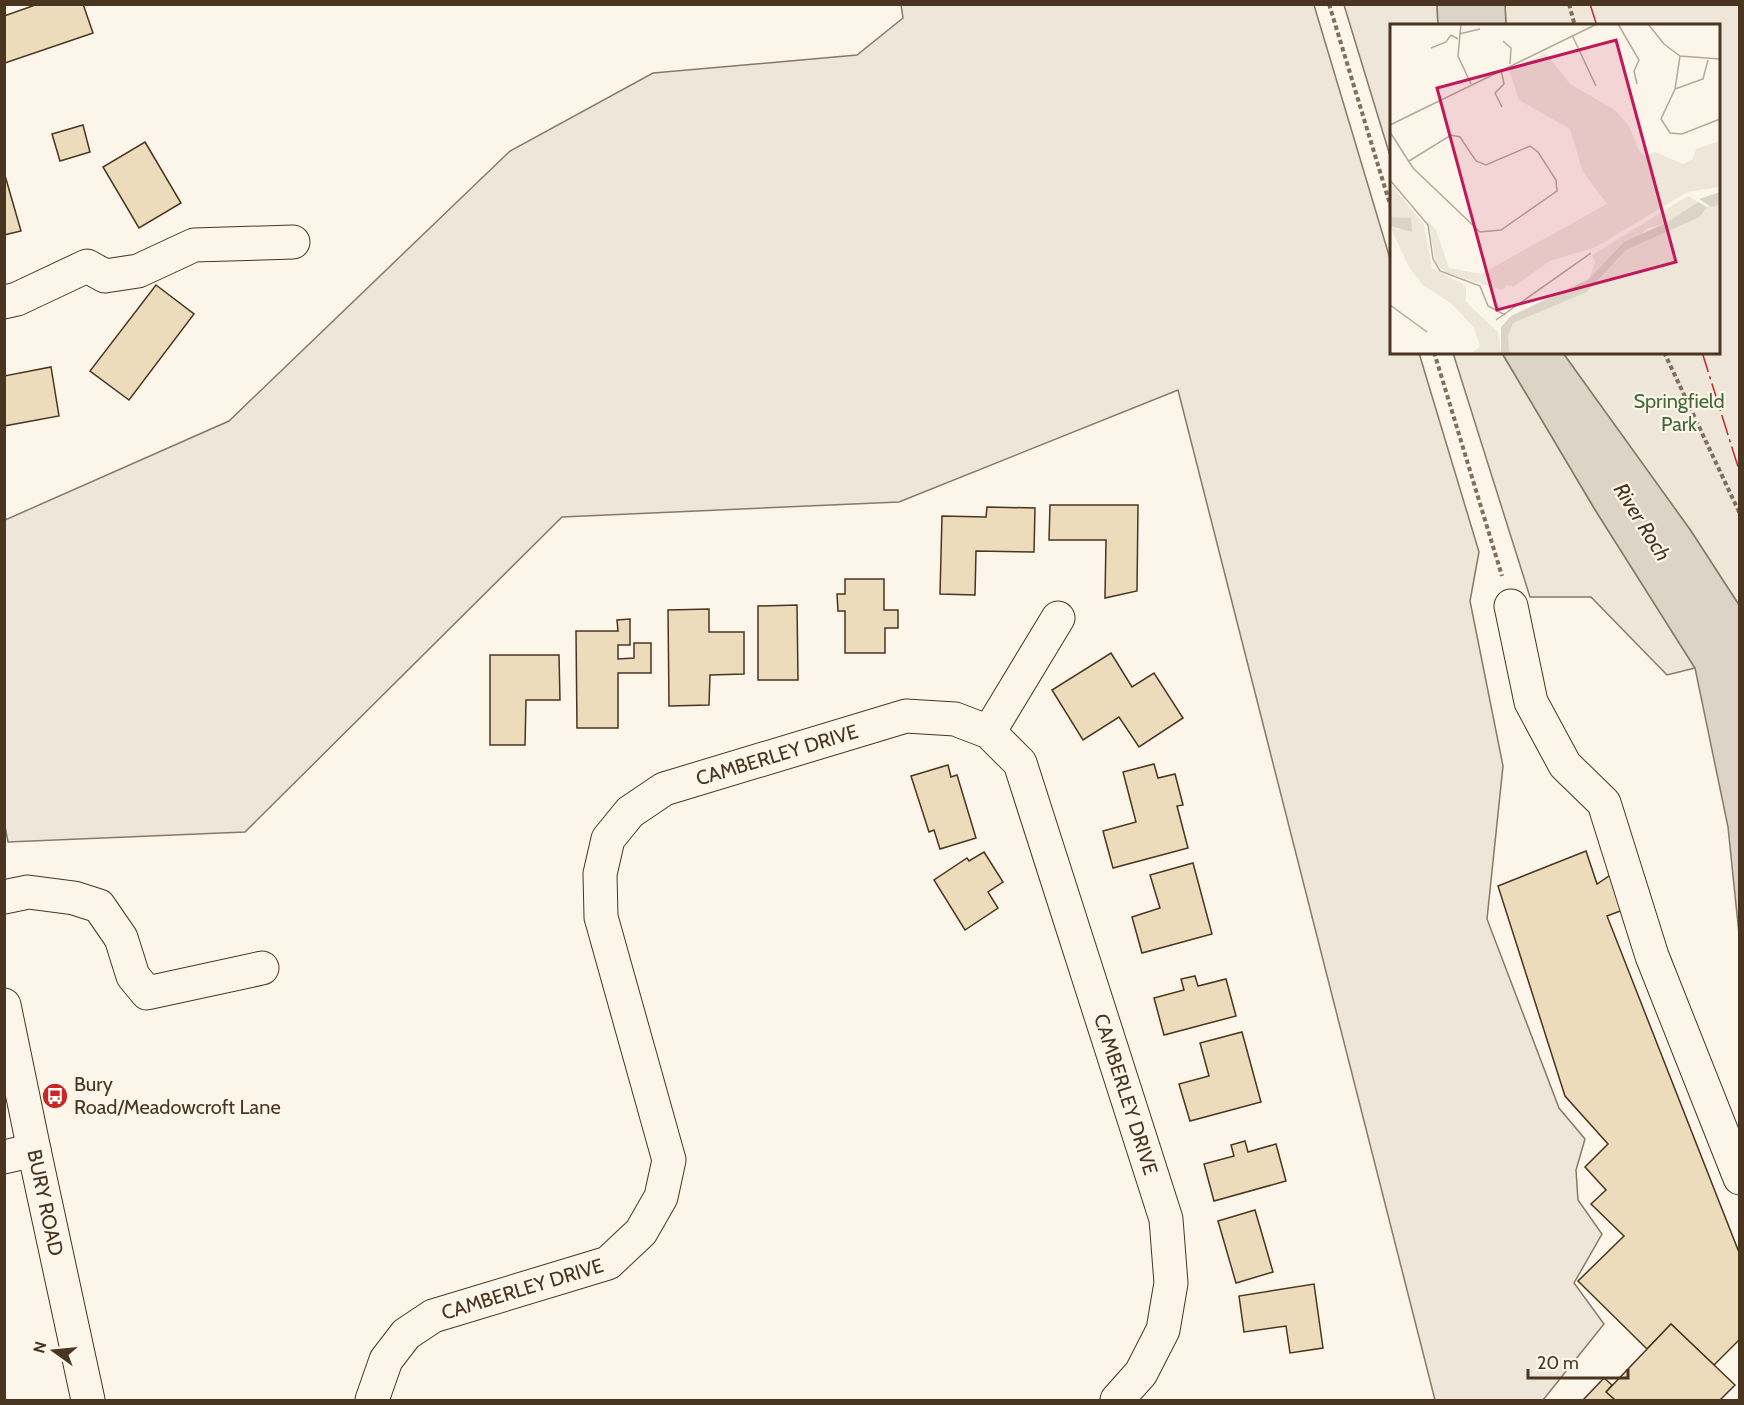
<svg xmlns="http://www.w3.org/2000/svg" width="1744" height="1405" font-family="Cabin,sans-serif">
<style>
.green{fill:#ede6d9;stroke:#887966;stroke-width:1.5}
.water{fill:#dcd4c6;stroke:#887966;stroke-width:1.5}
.building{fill:#ecdcbc;stroke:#4a3520;stroke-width:1.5}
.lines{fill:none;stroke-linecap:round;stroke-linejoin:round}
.minor-casing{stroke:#4a3520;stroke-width:35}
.major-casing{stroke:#4a3520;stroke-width:35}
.path{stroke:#7f6f5c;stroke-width:4;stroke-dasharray:4.5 3;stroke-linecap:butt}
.minor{stroke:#fbf6e9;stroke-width:33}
.major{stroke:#fbf6e9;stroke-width:33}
.power{stroke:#c62828;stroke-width:1.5;stroke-dasharray:21 4.5 3 4.5;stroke-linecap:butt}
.labels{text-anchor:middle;stroke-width:4.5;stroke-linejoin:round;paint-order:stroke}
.park-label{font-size:20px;fill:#436837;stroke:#fbf6e9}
.street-label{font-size:20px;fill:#4a3520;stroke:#fbf6e9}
.poi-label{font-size:20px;fill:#4a3520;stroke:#fbf6e9;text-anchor:start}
.water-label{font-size:21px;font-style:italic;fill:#4a3520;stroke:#fbf6e9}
.inset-road{fill:none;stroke:#b4a999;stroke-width:1.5}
.view{fill:#c2185b;fill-opacity:0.15;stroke:#c2185b;stroke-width:3}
.inset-edge{fill:none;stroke:#4a3520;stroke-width:3}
</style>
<rect width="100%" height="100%" fill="#fbf6e9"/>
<g class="green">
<polygon points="901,5 1314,5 1391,262 1392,352 1419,353 1479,552 1470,601 1503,766 1487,919 1559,1108 1585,1139 1576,1170 1578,1200 1602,1234 1574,1283 1604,1324 1543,1400 1435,1400 1178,390 899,502 562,517 245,832 8,842 4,821 5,520 229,421 510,151 653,73 857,55 903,18"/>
<polygon points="1344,5 1437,5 1438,25 1392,26 1391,159"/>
<polygon points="1505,5 1739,5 1739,605 1691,531 1563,353 1718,352 1718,26 1506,25"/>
<polygon points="1453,353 1502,353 1594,508 1695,668 1667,675 1591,597 1530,597"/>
</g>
<g class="water">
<polygon points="1437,5 1505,5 1506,25 1438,25"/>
<polygon points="1502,353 1563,353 1691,531 1739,605 1739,934 1728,827 1695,668 1594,508"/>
</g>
<g class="building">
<polygon points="38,4 83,4 93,33 5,63 4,16"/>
<polygon points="83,125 90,152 60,161 52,134"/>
<polygon points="145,142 181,203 139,228 103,167"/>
<polygon points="4,172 21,231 4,235"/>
<polygon points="156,285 194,314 129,400 90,371"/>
<polygon points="51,367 59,416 4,426 4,376"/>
<polygon points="1050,505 1138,505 1137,591 1105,598 1106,540 1049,540"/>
<polygon points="987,507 1035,508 1034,552 976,551 975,595 940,594 942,516 986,517"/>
<polygon points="845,579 884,579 884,610 898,610 898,628 885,628 885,653 845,653 845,611 838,611 837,594 845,594"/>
<polygon points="797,605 798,680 758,680 758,606"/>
<polygon points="709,609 709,632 744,632 744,674 710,675 709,705 669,706 668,610"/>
<polygon points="630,619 630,645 618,645 618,659 634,658 634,643 651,643 651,673 618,673 618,728 577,728 576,631 618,631 617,620"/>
<polygon points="1111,653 1132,687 1154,673 1183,718 1139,747 1119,717 1083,740 1052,690"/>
<polygon points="490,655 559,655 560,700 526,700 525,745 490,745"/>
<polygon points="1154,764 1158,778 1175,774 1183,805 1177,806 1188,848 1113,868 1103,831 1136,822 1123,772"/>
<polygon points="948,765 951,777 957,775 976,838 940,849 934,830 929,832 911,776"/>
<polygon points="1586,851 1597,884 1612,874 1623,910 1607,916 1740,1255 1740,1339 1714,1365 1671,1324 1647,1349 1578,1281 1624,1236 1591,1204 1606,1190 1585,1167 1608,1144 1565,1096 1498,886"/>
<polygon points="984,852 1003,882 988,892 998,908 965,930 934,880 967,858 969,861"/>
<polygon points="1193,863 1212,934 1142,953 1132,917 1160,908 1150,875"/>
<polygon points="1195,976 1198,986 1226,979 1236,1016 1164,1035 1154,998 1184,990 1181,979"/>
<polygon points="1242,1032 1261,1102 1190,1121 1179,1084 1209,1076 1200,1043"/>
<polygon points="1245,1141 1248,1152 1276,1144 1286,1181 1214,1201 1204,1164 1234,1156 1231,1145"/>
<polygon points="1255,1210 1273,1272 1236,1283 1218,1221"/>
<polygon points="1314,1284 1323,1348 1290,1353 1286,1326 1244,1332 1239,1296"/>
<polygon points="1671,1324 1735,1385 1720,1400 1615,1400 1606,1392"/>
<polygon points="1604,1378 1612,1385 1606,1392 1615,1400 1583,1400"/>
</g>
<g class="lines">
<g class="minor-casing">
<g id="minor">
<polyline points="4,302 17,299 87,266 105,276 138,271 194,245 293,242"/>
<polyline points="1511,606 1531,702 1565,765 1604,803 1652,956 1740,1178"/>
<polyline points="989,732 1058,618"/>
<polyline points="4,897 28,892 74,898 99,906 121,938 133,976 147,993 262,968"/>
<polyline points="4,1157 34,1150"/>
<path id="s1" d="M372 1400 386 1360 406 1334 433 1316 608 1263 641 1232 661 1197 669 1160 601 917 600 874 608 839 630 812 664 789 906 716 955 719 989 732 1020 763 1166 1219 1171 1283 1163 1330 1141 1373 1117 1400"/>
</g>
</g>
<g class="major-casing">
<g id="major">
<path id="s2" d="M4 1005 34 1150 88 1400"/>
</g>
</g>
<g class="path">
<polyline points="1329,4 1392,211"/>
<polyline points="1569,4 1575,26"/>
<polyline points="1434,352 1502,576"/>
<polyline points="1664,352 1740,514"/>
</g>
<use href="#minor" class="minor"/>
<use href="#major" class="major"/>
<g class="power">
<polyline points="1590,4 1597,26"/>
<polyline points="1702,352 1740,473"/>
</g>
</g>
<defs>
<g id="bus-disc" transform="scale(1.35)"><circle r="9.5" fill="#c62828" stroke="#fbf6e9"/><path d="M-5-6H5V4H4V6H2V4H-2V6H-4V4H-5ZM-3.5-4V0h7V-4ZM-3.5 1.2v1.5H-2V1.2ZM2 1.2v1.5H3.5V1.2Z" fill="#fff"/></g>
</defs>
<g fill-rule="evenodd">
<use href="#bus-disc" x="55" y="1096"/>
</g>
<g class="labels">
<g class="park-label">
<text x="1679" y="408">Springfield<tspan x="1679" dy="23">Park</tspan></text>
</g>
<g class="street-label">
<text dy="7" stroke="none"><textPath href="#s1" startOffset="939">CAMBERLEY DRIVE</textPath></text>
<text dy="7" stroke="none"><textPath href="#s1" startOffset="1551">CAMBERLEY DRIVE</textPath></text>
<text dy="7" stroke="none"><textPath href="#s2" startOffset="202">BURY ROAD</textPath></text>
<text dy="7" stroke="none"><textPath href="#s1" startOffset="201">CAMBERLEY DRIVE</textPath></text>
</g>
<g class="poi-label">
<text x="74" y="1091">Bury<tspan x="74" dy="23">Road/Meadowcroft Lane</tspan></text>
</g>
<g class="water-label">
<text transform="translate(1642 522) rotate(58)" y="7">River Roch</text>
</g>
</g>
<g transform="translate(1390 24)">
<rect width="330" height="330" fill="#fbf6e9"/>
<path d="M156 29 180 60 225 86 239 102 249 127 255 132 265 128 293 140 303 135 306 125 330 117V163L297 168 206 223 160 237 124 262 117 261 112 266 56 249 46 238 37 196 46 206 59 244 91 250 217 180 193 148 180 105 129 76 119 46ZM0 159 34 201 42 244 76 262V278L108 308 111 330H81L90 322 84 304 62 280 33 261 19 243 0 202 9 206 20 194 0 193ZM298 172 308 178 276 199 258 204 199 255 205 239 202 231ZM330 181V330H120L118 312 123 299 197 268 236 226 310 193 317 183Z" fill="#ede6d9"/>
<path d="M330 168V181L321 183 309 175ZM308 178 317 183 310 193 236 226 197 268 123 299 118 312 120 330H111V303L121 292 199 255 234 218 276 199ZM0 193 21 194 22 208 0 202Z" fill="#dcd4c6"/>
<path class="inset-road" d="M71 0 68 32 81 60M228 0 249 36 244 47 247 60M258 0 274 20 290 32 330 35M69 10 90 5M182 11 206 62M113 17 121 24 120 40M41 24 56 18 61 11 68 15M290 32 285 65 271 95 280 109 292 110 330 95M111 45 114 60 105 69 112 83M285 65 313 55 318 36M0 101 207 0M0 108 23 144 90 208 111 206 167 167 166 156 148 128 140 122 96 141 86 137 70 113 61 111 19 137M0 156 38 201 43 235 50 247 90 262 98 282 115 291M0 281 37 308M106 296 201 229"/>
<path class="view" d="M226 16 286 238 107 286 47 64Z"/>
<rect width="330" height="330" class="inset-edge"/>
</g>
<rect width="1744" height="1405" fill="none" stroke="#4a3520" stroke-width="12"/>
<g transform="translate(54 1351) rotate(285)" stroke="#fbf6e9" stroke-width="4.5" paint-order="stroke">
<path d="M0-4.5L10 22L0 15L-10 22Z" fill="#4a3520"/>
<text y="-9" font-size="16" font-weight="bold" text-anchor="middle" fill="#4a3520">N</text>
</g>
<path d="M1528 1369v9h100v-9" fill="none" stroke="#4a3520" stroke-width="3"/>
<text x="1537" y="1369" font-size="18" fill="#4a3520" stroke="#fbf6e9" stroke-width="4.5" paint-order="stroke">20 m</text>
</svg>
